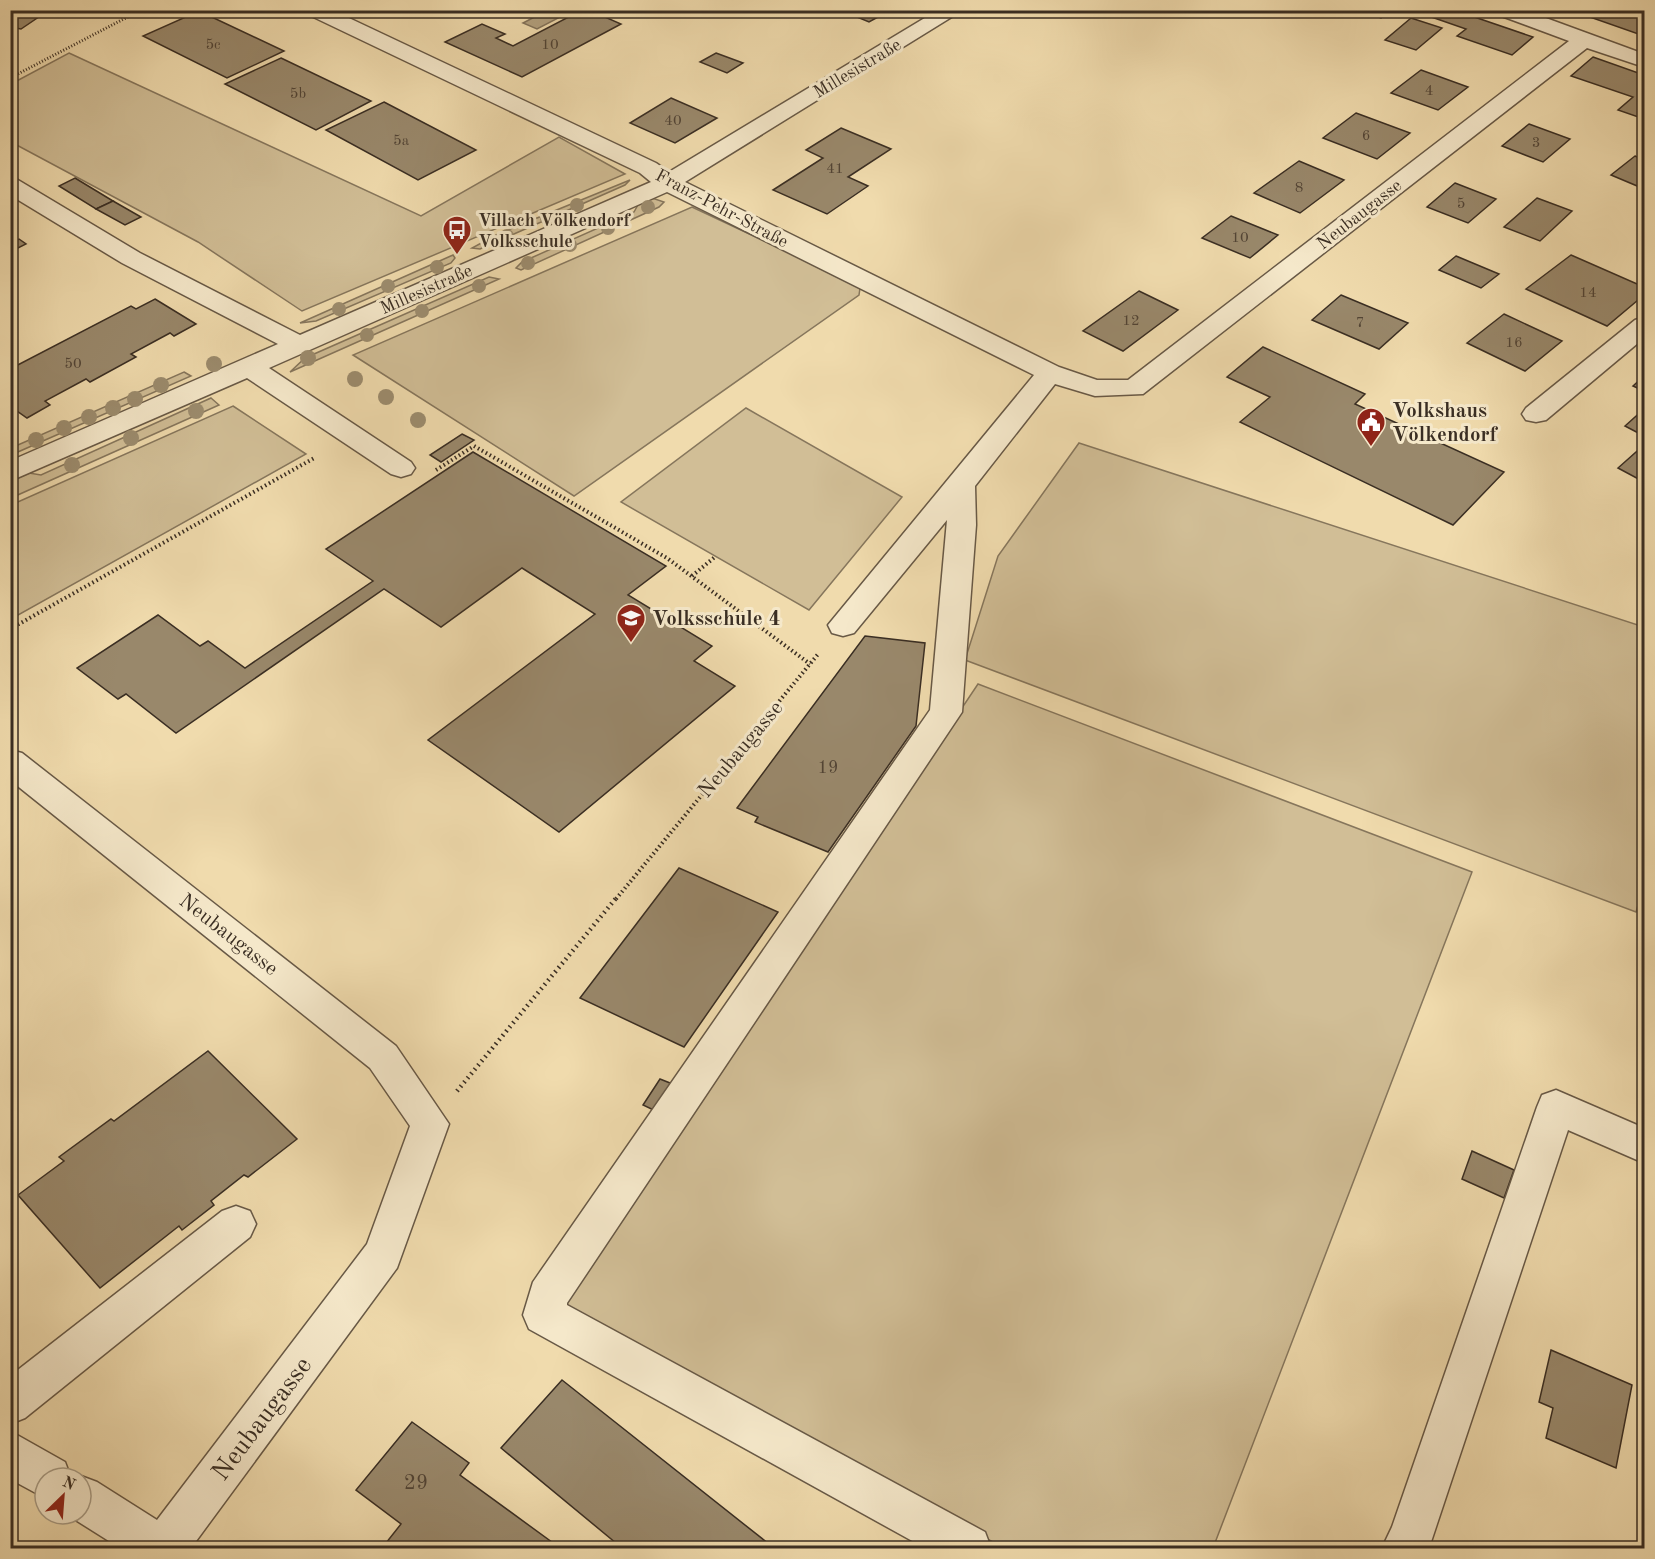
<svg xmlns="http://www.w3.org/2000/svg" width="1655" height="1559" font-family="'Old Standard TT',serif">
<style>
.green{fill:#d1be96;stroke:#86765c;stroke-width:1.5}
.water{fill:#b2a07e;stroke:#82725a;stroke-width:1.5}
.building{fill:#99886b;stroke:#3a2e23;stroke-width:1.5}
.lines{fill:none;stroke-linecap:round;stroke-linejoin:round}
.minor-casing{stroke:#685946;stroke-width:3}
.path-far2{stroke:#3a2e23;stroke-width:3;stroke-dasharray:1 2;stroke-linecap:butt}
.path-far1{stroke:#3a2e23;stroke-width:4;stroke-dasharray:1.5 3;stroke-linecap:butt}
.path{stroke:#3a2e23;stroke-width:4.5;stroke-dasharray:1.5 4;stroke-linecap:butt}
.minor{fill:#f5e8ca;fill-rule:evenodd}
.tree{fill:#9c8c6e}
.labels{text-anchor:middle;stroke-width:6;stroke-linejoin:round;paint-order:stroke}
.far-number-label{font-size:15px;fill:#524435}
.far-street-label{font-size:18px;fill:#3a2e23;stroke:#f5e8ca}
.far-poi-label{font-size:18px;font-weight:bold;fill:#3a2e23;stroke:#f5e8ca;text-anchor:start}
.number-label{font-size:18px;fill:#524435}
.poi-label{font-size:21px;font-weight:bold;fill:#3a2e23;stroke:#f5e8ca;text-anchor:start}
.street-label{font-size:21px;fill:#3a2e23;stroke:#f5e8ca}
.near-number-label{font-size:21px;fill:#524435}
.near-street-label{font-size:26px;fill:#3a2e23;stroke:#f5e8ca}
</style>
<rect width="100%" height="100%" fill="#f0dbad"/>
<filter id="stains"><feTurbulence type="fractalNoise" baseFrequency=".00333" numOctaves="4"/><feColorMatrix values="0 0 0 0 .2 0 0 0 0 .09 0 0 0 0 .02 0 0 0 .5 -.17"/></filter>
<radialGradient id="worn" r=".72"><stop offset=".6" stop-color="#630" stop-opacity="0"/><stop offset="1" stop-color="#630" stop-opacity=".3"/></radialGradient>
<g class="green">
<polygon points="69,53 421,216 559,137 625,174 302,311 198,242 11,142 11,84"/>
<polygon points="630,180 625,185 480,249 472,248 498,234"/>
<polygon points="652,198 664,202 659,207 521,270 516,268 522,262 634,212 639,203"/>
<polygon points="692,207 851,282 860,288 859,295 574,496 353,355"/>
<polygon points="453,255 455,258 451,263 316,321 300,323"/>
<polygon points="489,277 499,279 290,372 305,358"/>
<polygon points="184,372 191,376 11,455 11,448"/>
<polygon points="211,398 219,405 11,498 11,481 29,473 41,475"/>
<polygon points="233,406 306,454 11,619 11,505"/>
<polygon points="746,408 902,497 809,610 621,502"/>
<polygon points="1079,443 1644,627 1644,885 1636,912 965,660 998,556"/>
<polygon points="978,684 1472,872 1213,1548 1004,1548 560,1308"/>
</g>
<polygon class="water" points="546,11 566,14 537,29 523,23"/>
<g class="building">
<polygon points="10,10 49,10 21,29 10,27"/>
<polygon points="582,10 589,10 621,24 522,77 445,42 482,24 505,34 496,38 513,46"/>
<polygon points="840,10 891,10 869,22"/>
<polygon points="1360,10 1392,10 1381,18"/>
<polygon points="1420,10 1454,10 1533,37 1512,55 1457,36 1466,29 1417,12"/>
<polygon points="1570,10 1639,13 1644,10 1644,36"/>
<polygon points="199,11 284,51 227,78 143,36"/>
<polygon points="1411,18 1442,28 1416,50 1385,40"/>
<polygon points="716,53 743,63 727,73 700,62"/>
<polygon points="1593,57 1644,75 1644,119 1618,110 1633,97 1571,76"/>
<polygon points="281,58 371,101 316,130 225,84"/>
<polygon points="1421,70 1468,87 1438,110 1391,93"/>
<polygon points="671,98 717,118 675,143 630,123"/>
<polygon points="384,102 476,150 418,180 326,130"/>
<polygon points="1356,113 1410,133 1377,159 1323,138"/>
<polygon points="1529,124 1570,139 1543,162 1502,146"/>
<polygon points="841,128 891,149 848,177 868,186 827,214 773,190 823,158 806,150"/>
<polygon points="1635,156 1644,160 1644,186 1642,188 1611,175"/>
<polygon points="1299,161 1344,180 1300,213 1254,193"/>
<polygon points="75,178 113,201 96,209 59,186"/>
<polygon points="1455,183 1496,199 1468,223 1427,207"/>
<polygon points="1537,198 1572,211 1540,241 1504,227"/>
<polygon points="113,201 141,217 125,225 96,209"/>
<polygon points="1231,216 1278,235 1250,258 1202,238"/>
<polygon points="19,239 26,244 10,252 10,243"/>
<polygon points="1571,255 1644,287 1644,295 1607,326 1526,289"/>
<polygon points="1456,256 1499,274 1481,288 1439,270"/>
<polygon points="1139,291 1178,310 1123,351 1083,331"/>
<polygon points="1341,295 1408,323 1379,349 1312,320"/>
<polygon points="155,299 196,324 174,336 170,333 131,354 136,357 90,382 86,379 45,401 50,405 27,418 10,406 10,369 131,306 136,309"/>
<polygon points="1504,314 1562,341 1525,371 1467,343"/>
<polygon points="1263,347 1365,394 1355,404 1504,472 1453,525 1240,422 1270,397 1227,377"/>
<polygon points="1644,376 1644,391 1633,386"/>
<polygon points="1644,409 1644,436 1625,426"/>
<polygon points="462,434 474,440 441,462 430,455"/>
<polygon points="1644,445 1644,482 1618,468"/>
<polygon points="473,452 666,566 628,595 712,646 694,661 735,686 559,832 428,740 595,614 522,568 441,627 384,589 176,733 126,694 118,699 77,668 158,615 200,646 208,641 245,668 373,581 326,549"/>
<polygon points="865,636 925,643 916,726 828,852 755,822 758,817 737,808"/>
<polygon points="679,868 778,912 684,1047 580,998"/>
<polygon points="208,1051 297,1139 248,1177 244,1175 211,1201 214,1205 182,1230 179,1226 100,1288 18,1195 64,1161 59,1157 111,1119 114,1121"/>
<polygon points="660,1079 680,1087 664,1115 643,1105"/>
<polygon points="1472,1151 1514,1170 1504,1198 1462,1179"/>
<polygon points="1551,1350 1632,1385 1616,1468 1546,1438 1553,1408 1539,1402"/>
<polygon points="562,1380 774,1548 622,1548 501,1448"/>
<polygon points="412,1422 469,1463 460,1475 560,1548 382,1548 401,1524 356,1490"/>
</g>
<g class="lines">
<g class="minor-casing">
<g id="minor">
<polygon points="304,10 332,10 656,163 669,172 938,10 963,10 685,182 1059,367 1097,380 1128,380 1569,41 1496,14 1493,10 1524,10 1644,54 1644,67 1587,48 1143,394 1095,396 1055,384 975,486 976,525 962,712 567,1303 567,1305 985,1532 991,1548 925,1548 529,1329 523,1315 533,1282 930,710 947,520 854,633 843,636 832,633 828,625 1034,375 667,192 269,368 411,462 415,468 411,474 401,477 391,474 247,378 10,481 10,461 278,344 122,263 10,195 10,178 18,180 140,253 300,335 651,182 640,173 307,14"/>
<polygon points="1644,317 1644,338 1546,420 1536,422 1526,420 1522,414 1526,408 1635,320"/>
<polygon points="10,750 22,753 396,1046 449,1124 397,1268 191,1548 120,1548 66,1514 81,1514 81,1478 76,1478 81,1476 97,1482 157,1520 367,1244 410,1126 370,1068 10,780"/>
<polygon points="1556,1090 1644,1128 1644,1163 1568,1130 1429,1548 1382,1548 1392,1527 1537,1107 1542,1095"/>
<polygon points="236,1206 250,1211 256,1224 250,1237 25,1418 10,1424 10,1376 222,1211"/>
<polygon points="10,1431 65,1462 71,1478 45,1478 45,1498 10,1479"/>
</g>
</g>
<polyline class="path-far2" points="10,78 141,10"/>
<g class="path-far1">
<polyline points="436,470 474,446 667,558 810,664"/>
<polyline points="692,576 716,556"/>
<polyline points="10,629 316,457"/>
<polyline points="616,899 819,653"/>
</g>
<polyline class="path" points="457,1091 617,897"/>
<use href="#minor" class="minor"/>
</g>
<g class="tree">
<circle cx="577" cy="205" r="7"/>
<circle cx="648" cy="207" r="7"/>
<circle cx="547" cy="218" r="7"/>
<circle cx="608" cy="228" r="7"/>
<circle cx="507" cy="236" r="7"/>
<circle cx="570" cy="245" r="7"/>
<circle cx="528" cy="263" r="7"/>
<circle cx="437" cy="267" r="7"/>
<circle cx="388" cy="286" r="7"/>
<circle cx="479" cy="286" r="7"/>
<circle cx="339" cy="309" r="7"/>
<circle cx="422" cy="311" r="7"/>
<circle cx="367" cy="335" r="7"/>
<circle cx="308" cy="358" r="8"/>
<circle cx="214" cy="364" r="8"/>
<circle cx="355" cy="379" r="8"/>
<circle cx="161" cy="385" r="8"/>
<circle cx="386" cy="397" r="8"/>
<circle cx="135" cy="399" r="8"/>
<circle cx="113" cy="408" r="8"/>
<circle cx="196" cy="411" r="8"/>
<circle cx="89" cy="417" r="8"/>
<circle cx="418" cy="420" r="8"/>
<circle cx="64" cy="428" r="8"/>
<circle cx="131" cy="438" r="8"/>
<circle cx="36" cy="440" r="8"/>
<circle cx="72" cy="465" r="8"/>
</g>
<defs>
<g id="bus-pin" transform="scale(1.5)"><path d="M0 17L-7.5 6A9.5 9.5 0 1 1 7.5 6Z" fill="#8f2418" stroke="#f5e8ca"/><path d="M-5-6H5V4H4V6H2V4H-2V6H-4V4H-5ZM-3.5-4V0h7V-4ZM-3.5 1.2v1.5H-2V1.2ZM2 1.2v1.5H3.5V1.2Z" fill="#fff"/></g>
<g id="civic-pin" transform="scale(1.5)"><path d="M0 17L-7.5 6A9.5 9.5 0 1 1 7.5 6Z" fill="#8f2418" stroke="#f5e8ca"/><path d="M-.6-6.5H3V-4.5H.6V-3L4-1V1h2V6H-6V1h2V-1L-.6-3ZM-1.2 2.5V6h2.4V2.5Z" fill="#fff"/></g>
<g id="school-pin" transform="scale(1.5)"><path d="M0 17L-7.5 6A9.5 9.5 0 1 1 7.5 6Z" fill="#8f2418" stroke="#f5e8ca"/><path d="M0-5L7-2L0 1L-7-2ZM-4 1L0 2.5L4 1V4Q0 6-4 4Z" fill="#fff"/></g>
</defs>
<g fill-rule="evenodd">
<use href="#bus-pin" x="457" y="230"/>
<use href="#civic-pin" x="1371" y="422"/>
<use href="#school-pin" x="631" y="618"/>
</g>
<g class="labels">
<g class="far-number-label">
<text x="213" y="49">5c</text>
<text x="550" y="49">10</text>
<text x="1429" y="95">4</text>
<text x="298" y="98">5b</text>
<text x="673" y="125">40</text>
<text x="1366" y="140">6</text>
<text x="401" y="145">5a</text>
<text x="1536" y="147">3</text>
<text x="835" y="173">41</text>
<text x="1299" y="192">8</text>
<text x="1461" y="208">5</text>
<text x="1240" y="242">10</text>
<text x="1588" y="297">14</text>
<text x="1131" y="325">12</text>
<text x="1360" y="327">7</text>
<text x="1514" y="347">16</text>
<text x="73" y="368">50</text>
</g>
<g class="far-street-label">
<text transform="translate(857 68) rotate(-31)" y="6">Millesistraße</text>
<text transform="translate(722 208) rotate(28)" y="6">Franz-Pehr-Straße</text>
<text transform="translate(1359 214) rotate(-38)" y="6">Neubaugasse</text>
<text transform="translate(426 289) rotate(-24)" y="6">Millesistraße</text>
</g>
<g class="far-poi-label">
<text x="478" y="226">Villach Völkendorf<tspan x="478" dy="21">Volksschule</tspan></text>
</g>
<g class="number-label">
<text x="828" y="773">19</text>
</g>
<g class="poi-label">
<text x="1392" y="417">Volkshaus<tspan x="1392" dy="24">Völkendorf</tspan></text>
<text x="652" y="625">Volksschule 4</text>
</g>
<g class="street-label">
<text transform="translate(740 749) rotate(-50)" y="7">Neubaugasse</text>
<text transform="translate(229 934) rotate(38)" y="7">Neubaugasse</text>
</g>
<g class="near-number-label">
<text x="416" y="1489">29</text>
</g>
<g class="near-street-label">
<text transform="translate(261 1418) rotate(-53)" y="9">Neubaugasse</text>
</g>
</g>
<rect width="1655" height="1559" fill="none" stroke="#f0dbad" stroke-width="36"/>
<rect x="12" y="12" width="1631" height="1535" fill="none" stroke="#3a2e23" stroke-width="3"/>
<rect x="18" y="18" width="1619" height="1523" fill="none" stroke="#3a2e23" stroke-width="1.5"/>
<g transform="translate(63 1496) rotate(25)"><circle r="28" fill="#f5e8ca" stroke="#aa9e87" stroke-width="1.5"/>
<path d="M0-4.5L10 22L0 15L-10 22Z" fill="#8f2418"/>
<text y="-9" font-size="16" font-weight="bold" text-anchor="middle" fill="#3a2e23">N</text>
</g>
<rect width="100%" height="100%" filter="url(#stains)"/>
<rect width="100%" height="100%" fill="url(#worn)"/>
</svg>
